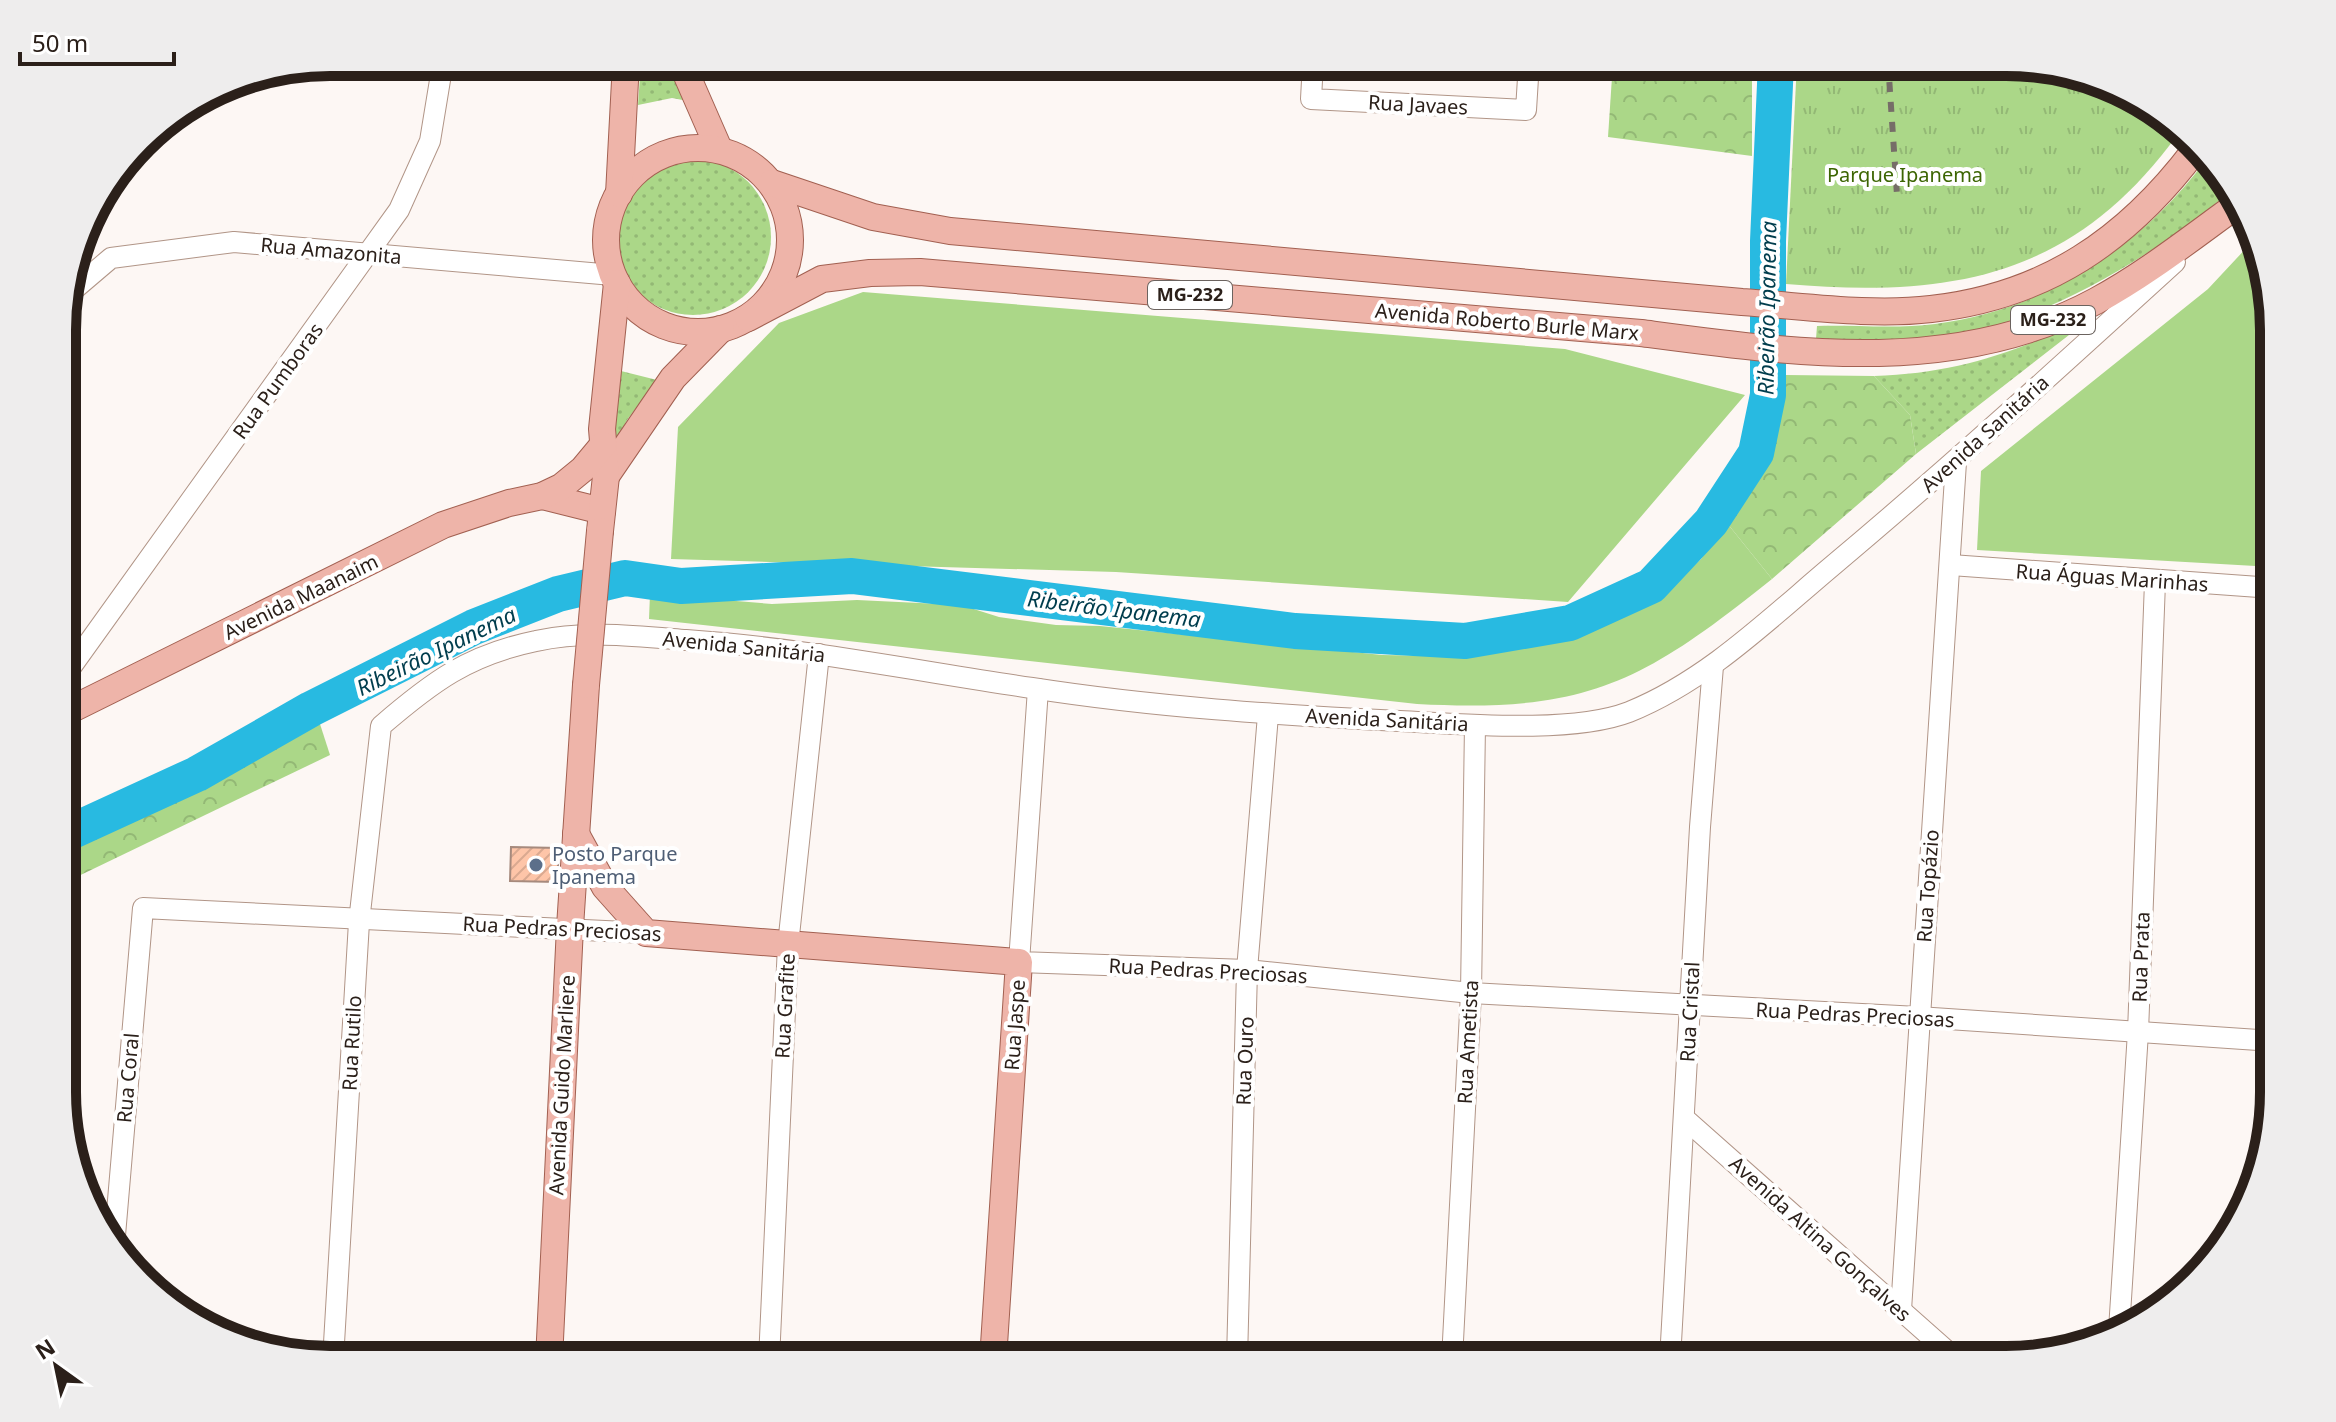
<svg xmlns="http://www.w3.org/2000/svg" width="2336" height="1422" font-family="'Noto Sans',sans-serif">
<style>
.grass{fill:#abd788}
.forest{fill:url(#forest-crowns)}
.park{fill:url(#park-tufts)}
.garden{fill:url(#garden-dots)}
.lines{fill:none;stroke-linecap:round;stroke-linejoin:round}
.river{stroke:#28bae1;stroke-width:36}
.building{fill:url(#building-hatch);stroke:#a68a7d;stroke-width:2}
.minor-casing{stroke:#b19587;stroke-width:22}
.major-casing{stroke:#a26051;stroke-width:28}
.minor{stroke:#fff;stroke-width:20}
.major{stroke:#eeb4a9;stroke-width:26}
.rail{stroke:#766d68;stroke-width:6;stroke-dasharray:10 10;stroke-linecap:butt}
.major-bridge-casing{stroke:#a26051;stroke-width:28;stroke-linecap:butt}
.major-bridge{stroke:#eeb4a9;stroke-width:26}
.service-dot{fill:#5c6f8a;stroke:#fff;stroke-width:3}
.labels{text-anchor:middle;stroke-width:8;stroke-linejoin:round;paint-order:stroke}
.shield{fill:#fff;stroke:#6b635f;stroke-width:2}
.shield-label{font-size:18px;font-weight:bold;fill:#2b201a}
.street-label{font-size:20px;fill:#2b201a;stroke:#fff}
.park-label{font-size:20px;fill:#3c6503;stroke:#fff}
.service-label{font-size:20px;fill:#4e5e75;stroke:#fff;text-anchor:start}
.water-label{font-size:22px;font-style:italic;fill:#003d4d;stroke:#fff}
.rim{fill:none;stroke:#2b201a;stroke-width:10}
</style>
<defs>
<pattern id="forest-crowns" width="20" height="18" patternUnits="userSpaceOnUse" patternTransform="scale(2)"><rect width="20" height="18" fill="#abd788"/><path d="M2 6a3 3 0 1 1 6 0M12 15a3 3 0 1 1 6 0" fill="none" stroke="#93b875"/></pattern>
<pattern id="park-tufts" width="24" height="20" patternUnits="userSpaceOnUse" patternTransform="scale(2)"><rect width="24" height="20" fill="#abd788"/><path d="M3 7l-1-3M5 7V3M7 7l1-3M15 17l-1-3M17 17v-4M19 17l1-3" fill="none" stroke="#93b875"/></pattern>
<pattern id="garden-dots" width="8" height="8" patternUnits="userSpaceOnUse" patternTransform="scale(2)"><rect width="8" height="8" fill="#abd788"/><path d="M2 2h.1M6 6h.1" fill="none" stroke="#93b875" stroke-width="1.8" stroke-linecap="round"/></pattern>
<pattern id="building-hatch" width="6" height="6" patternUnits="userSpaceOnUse" patternTransform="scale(2)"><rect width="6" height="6" fill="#fec5a8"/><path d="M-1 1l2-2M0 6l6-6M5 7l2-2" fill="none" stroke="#daa990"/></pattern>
</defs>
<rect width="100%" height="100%" fill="#fdf7f4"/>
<g class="grass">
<polygon points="2250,244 2273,312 2273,567 1977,550 1981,471 2208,289"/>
<polygon points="863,292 1565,349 1745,395 1568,602 1116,572 671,559 678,427 779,323"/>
<path d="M1727 523 1772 579C1642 683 1587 713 1417 704L649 619 650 594 772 604 857 600 961 605 999 617 1056 625 1100 626 1382 655 1436 656 1504 646 1569 633 1629 612 1668 590 1701 559Z"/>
</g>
<g class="forest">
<polygon points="1613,62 1752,62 1752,156 1608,137"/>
<polygon points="1786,375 1874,376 1910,415 1916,454 1772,579 1727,523 1774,446"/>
<polygon points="320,724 330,755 64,883 64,840"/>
</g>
<path class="park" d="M1797 62H2006L2140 98 2178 134C2074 277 1953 298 1786 284Z"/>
<g class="garden">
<polygon points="641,62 665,62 688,101 672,98 638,105"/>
<circle cx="693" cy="237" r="78"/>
<path d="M2206 160 2229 182 2232 190C2154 256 2037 329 1933 338 1894 341 1855 339 1816 339L1817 326C1856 325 1897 329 1935 324 2047 309 2139 249 2206 160Z"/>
<path d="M2096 314 1916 454 1910 415 1874 376C1960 373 2019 351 2096 314Z"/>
<polygon points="613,369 657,380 627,420 608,457"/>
</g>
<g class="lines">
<polyline class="river" points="64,835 197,774 311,709 474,627 558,594 625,578 681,586 852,576 1295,631 1465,641 1570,623 1651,586 1711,522 1756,453 1768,395 1768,241 1776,62"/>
</g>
<polygon class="building" points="511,847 559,848 557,882 510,881"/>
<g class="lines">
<g class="minor-casing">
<g id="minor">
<polyline points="1313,62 1311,99 1526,110 1529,62"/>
<polyline points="64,298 111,258 234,242 613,275"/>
<polyline points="1951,565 2273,588"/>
<polyline points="64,677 399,210 430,141 443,62"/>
<polyline points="1038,689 1019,962 1247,970 1471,993 1918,1017 2273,1041"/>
<polyline points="1684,1118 1956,1359"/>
<polyline points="114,1247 143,908 646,933"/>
<polyline points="1901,1310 1956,462"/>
<polyline points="2119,1330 2138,1032 2155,582"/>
<path d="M333 1360 359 922 381 726C432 682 468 655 536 641 584 630 637 636 686 640 802 648 917 671 1032 688 1154 707 1277 715 1400 721 1462 724 1572 734 1629 712 1706 681 1768 620 1831 567 1949 468 2062 365 2175 262"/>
<polyline points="769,1360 788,945 819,654"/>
<polyline points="1237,1360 1247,970 1268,715"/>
<polyline points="1452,1360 1471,993 1475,725"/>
<polyline points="1670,1360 1700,827 1713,666"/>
</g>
</g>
<g class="major-casing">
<g id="major">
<polyline points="681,62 719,149"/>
<circle cx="698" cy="240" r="92"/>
<path d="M772 183 873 217 950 231 1742 302C1804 306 1870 316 1931 309 2046 296 2127 240 2195 150"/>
<polyline points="619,194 626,62"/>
<path d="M748 318 822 279 870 273 920 272 1641 333C1793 353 1955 377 2096 301 2146 274 2191 238 2237 205"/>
<polyline points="606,476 673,378 721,329"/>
<polyline points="542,496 602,511"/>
<polyline points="600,531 606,476 602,429 617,283"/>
<polyline points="64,713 443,525 509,503 542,496 561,487 583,469 603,445"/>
<polyline points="576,834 605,887 646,933 1019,962 993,1360"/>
<polyline points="549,1360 570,927 586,685"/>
</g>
</g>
<use href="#minor" class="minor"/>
<use href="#major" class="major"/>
<polyline class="rail" points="1888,62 1897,195"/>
<g class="major-bridge-casing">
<polyline id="major-bridge" points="586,685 600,531"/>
</g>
<use href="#major-bridge" class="major-bridge"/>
</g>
<circle class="service-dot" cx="536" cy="865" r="8"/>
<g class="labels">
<g class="shield">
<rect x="1148" y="281" width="84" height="28" rx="6"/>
<rect x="2011" y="306" width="84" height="28" rx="6"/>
</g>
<g class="shield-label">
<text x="1190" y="301">MG-232</text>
<text x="2053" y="326">MG-232</text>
</g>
<g class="street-label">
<text transform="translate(1418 105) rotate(3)" y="7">Rua Javaes</text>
<text transform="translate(331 251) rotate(5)" y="7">Rua Amazonita</text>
<text transform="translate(1507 322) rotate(5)" y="7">Avenida Roberto Burle Marx</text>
<text transform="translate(278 381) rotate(-54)" y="7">Rua Pumboras</text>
<text transform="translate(1985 434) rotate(-42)" y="7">Avenida Sanitária</text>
<text transform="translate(2112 578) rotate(4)" y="7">Rua Águas Marinhas</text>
<text transform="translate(301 597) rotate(-26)" y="7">Avenida Maanaim</text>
<text transform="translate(744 647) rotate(6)" y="7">Avenida Sanitária</text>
<text transform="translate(1387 720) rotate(3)" y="7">Avenida Sanitária</text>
<text transform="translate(1928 886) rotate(-86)" y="7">Rua Topázio</text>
<text transform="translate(562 929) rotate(3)" y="7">Rua Pedras Preciosas</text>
<text transform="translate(2141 957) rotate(-88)" y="7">Rua Prata</text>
<text transform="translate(1208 971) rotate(3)" y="7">Rua Pedras Preciosas</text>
<text transform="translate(785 1006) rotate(-87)" y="7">Rua Grafite</text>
<text transform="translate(1690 1012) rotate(-87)" y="7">Rua Cristal</text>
<text transform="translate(1855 1015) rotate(3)" y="7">Rua Pedras Preciosas</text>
<text transform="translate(1015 1025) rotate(-86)" y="7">Rua Jaspe</text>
<text transform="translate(1468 1042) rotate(-87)" y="7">Rua Ametista</text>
<text transform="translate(352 1043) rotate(-87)" y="7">Rua Rutilo</text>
<text transform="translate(1245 1061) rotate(-88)" y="7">Rua Ouro</text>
<text transform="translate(128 1078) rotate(-85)" y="7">Rua Coral</text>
<text transform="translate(562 1085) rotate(-87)" y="7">Avenida Guido Marliere</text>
<text transform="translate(1820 1239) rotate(42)" y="7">Avenida Altina Gonçalves</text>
</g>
<g class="park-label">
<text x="1905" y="182">Parque Ipanema</text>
</g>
<g class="service-label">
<text x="552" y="861">Posto Parque<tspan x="552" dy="23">Ipanema</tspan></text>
</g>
<g class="water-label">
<text transform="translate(1767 308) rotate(-89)" y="8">Ribeirão Ipanema</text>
<text transform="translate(1114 609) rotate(7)" y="8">Ribeirão Ipanema</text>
<text transform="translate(436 651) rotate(-26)" y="8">Ribeirão Ipanema</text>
</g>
</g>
<path d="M0 0H2336V1422H0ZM330 76H2006A254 254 0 0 1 2260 330V1092A254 254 0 0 1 2006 1346H330A254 254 0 0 1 76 1092V330A254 254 0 0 1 330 76Z" fill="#eeeded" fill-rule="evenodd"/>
<path class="rim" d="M330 76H2006A254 254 0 0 1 2260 330V1092A254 254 0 0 1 2006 1346H330A254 254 0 0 1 76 1092V330A254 254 0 0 1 330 76Z"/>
<g transform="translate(56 1366) rotate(327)" stroke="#ffffff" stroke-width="6" paint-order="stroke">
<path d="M0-6L14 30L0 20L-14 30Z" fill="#2b201a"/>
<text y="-12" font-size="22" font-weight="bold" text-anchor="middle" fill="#2b201a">N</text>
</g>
<path d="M20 52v12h154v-12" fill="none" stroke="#2b201a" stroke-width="4"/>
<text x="32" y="52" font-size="24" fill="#2b201a" stroke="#ffffff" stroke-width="6" paint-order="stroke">50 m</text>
</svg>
